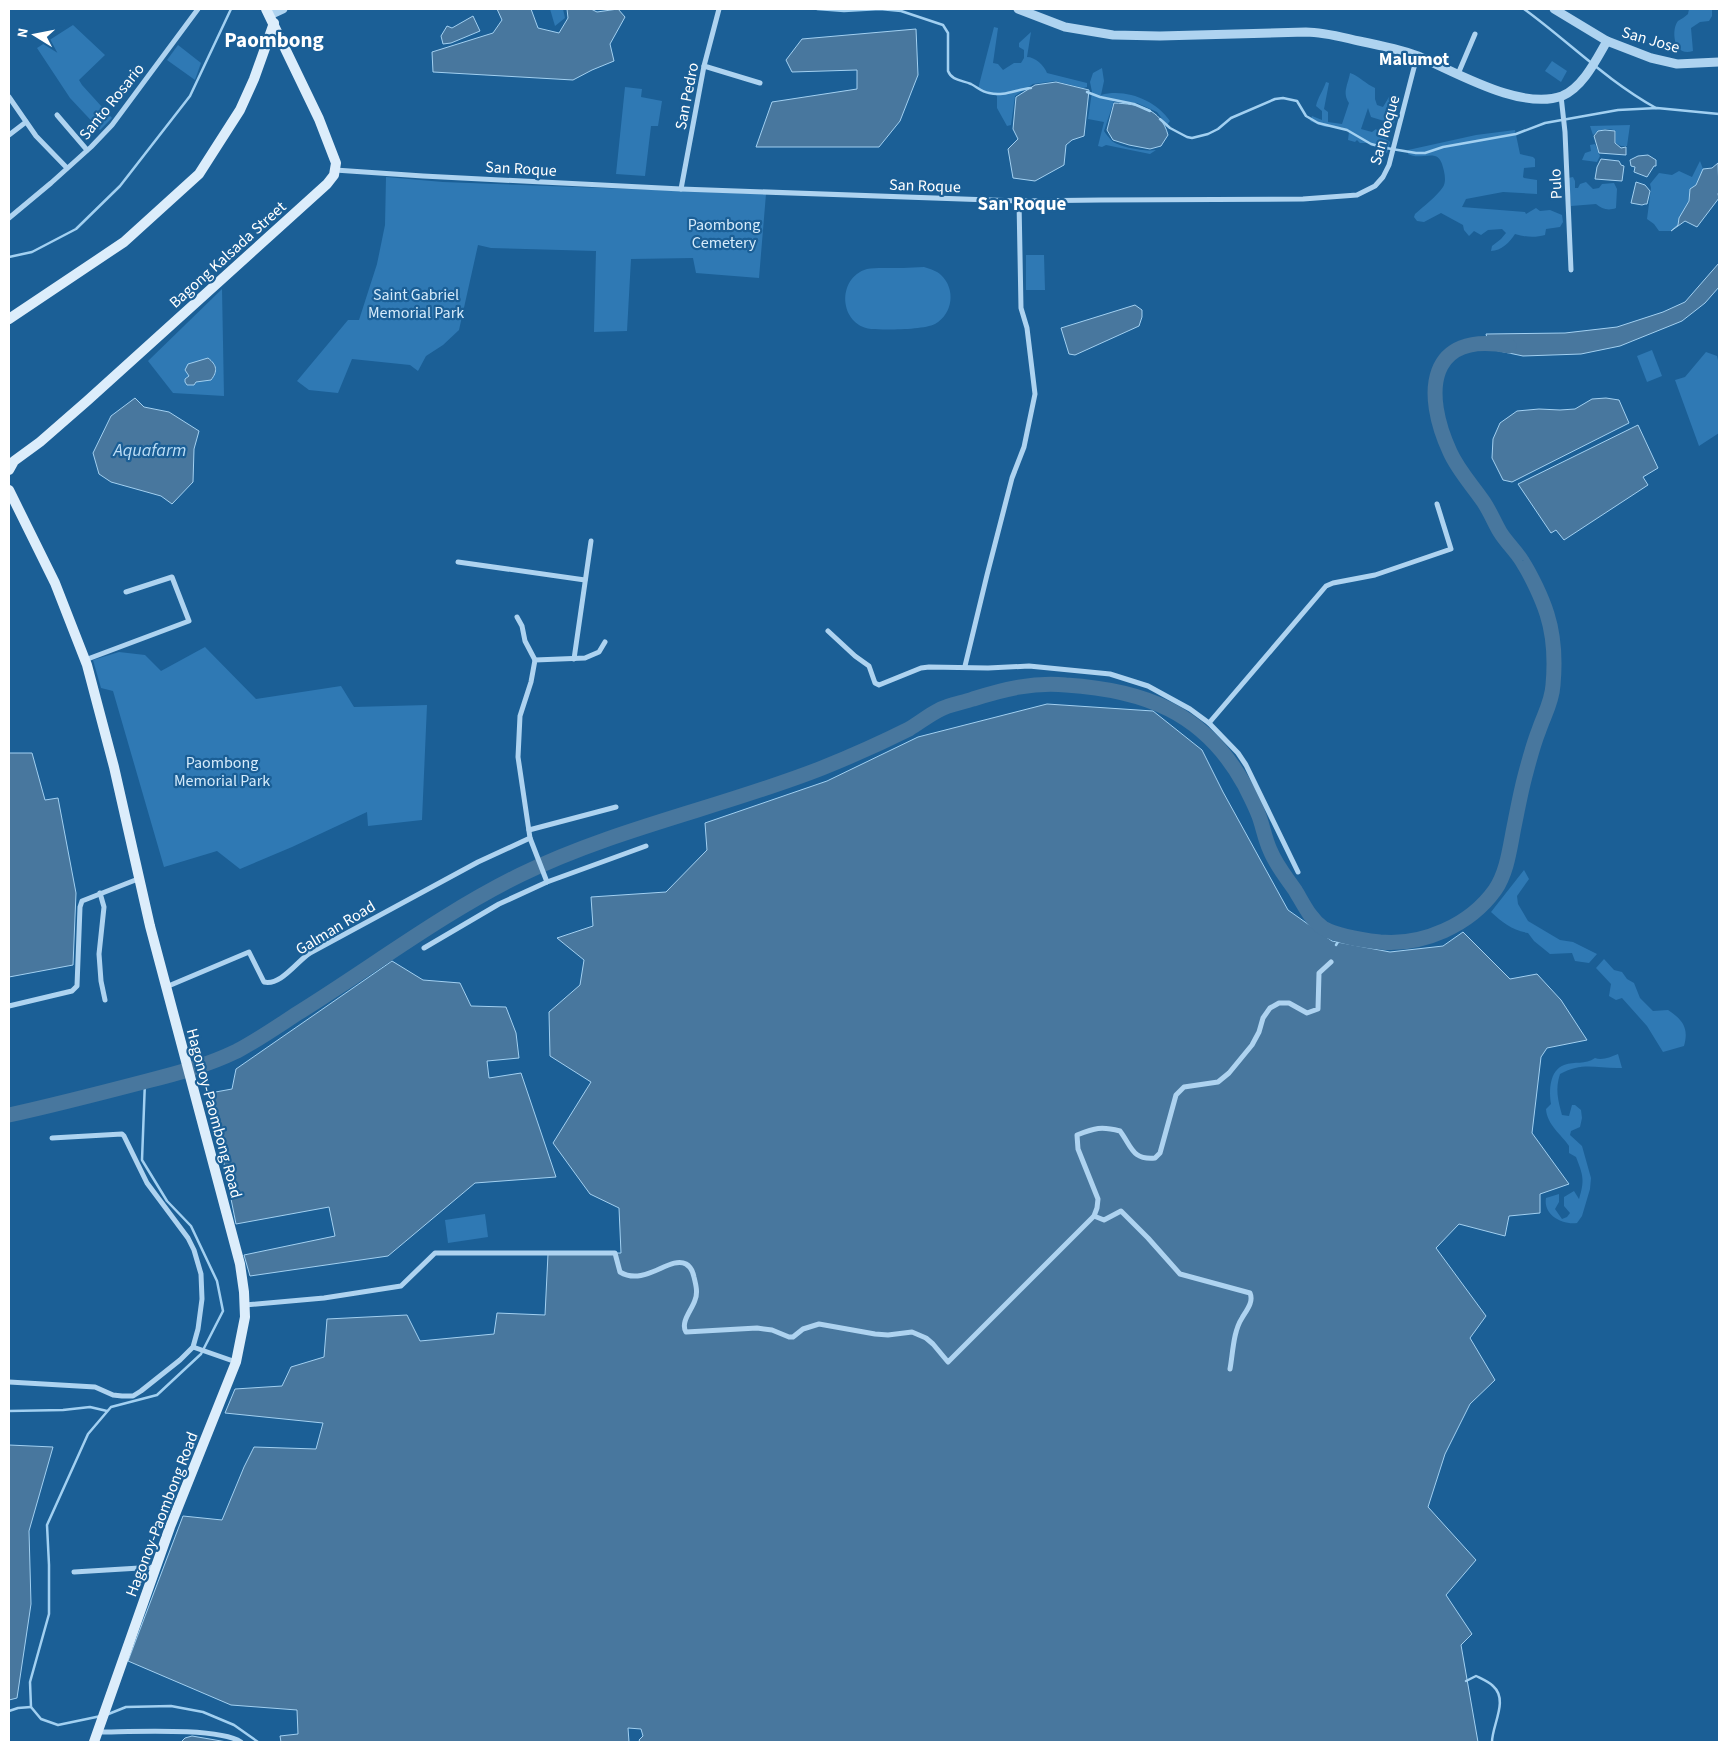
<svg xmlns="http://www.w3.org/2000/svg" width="1728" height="1751" font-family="'Source Sans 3',sans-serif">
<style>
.green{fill:#2f79b4}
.water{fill:#48779e;stroke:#a2d0f1}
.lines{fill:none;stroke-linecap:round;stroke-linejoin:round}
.stream{stroke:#a2d0f1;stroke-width:2.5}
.river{stroke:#48779e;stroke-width:15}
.minor{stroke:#aed3f0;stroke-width:5}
.tertiary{stroke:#aed3f0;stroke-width:9}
.secondary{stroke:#dcedfb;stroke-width:10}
.labels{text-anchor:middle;stroke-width:4.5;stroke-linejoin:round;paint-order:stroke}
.street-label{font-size:16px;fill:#fff;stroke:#1b5f96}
.park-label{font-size:16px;fill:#d5ebfb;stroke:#1b5f96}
.neighbourhood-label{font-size:18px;font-weight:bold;fill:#fff;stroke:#1b5f96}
.water-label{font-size:18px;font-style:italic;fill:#bbddf6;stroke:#1b5f96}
.quarter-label{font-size:19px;font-weight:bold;fill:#fff;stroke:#1b5f96}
.district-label{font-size:21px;font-weight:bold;fill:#fff;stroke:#1b5f96}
</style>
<rect width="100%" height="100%" fill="#1b5f96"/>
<g class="green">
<polygon points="550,9 563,9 565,18 555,26"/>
<path d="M1689 9H1712V16L1709 21 1700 22 1691 28 1693 51C1673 58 1671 29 1678 21 1681 19 1685 17 1688 14Z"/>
<polygon points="73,25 105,55 79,80 82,85 112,118 100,130 70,98 37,48"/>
<path d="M994 27 998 28 993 63 998 64 1003 70 1014 63H1021L1024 58V50L1019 47V43L1031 32 1027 57C1035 57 1044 65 1047 73L1087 83V87L1083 88 1055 81 1033 84 1015 96 1011 125 1007 126 997 108V96C991 91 984 93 978 89Z"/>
<polygon points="178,45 201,63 195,80 167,60"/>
<polygon points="1552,61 1567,71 1561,82 1545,71"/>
<path d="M1102 68 1104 81 1101 95C1125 88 1156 100 1170 121L1167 125 1157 112 1137 103 1114 101 1104 131C1106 134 1109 138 1112 141 1119 147 1146 152 1156 150L1150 154 1106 145 1102 147 1098 146 1104 122 1088 119 1092 92 1090 82 1093 73Z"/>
<path d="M1350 73C1359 76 1366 84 1375 88V99L1377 105 1383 107 1389 97 1400 96 1394 124 1371 117 1368 108 1361 129 1372 132 1376 129 1380 135 1390 142 1387 153 1382 151 1380 147 1372 146 1370 143H1360L1357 140 1355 142 1348 140 1349 132 1341 127H1325L1310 121 1312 116 1322 120V111L1316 106C1318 97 1323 91 1326 82L1329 83 1324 109 1328 112V122L1342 124 1349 103C1342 92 1348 85 1350 73Z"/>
<polygon points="625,87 642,89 641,97 662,101 658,126 651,126 645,176 616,174"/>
<path d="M1630 125 1627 146H1621L1616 143V131C1608 127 1599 129 1593 135L1590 126Z"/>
<path d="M1515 130 1520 154 1533 157 1535 159V167L1524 168 1523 177 1524 178 1537 180V194L1503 192 1466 199 1462 207 1525 212 1526 214 1536 208 1540 211 1550 210 1562 215 1563 222 1560 227 1546 229 1545 235C1535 238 1525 237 1515 234 1510 242 1501 251 1491 251L1492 246 1501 239 1506 233 1502 229 1488 230 1481 235 1474 231 1469 236 1464 230 1463 225 1441 213 1424 222 1417 221 1414 217 1415 214C1423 207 1437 196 1443 187 1447 181 1444 170 1442 164 1441 161 1439 157 1435 156 1426 154 1417 159 1408 154V150L1476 135Z"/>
<polygon points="1595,144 1600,156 1597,162 1582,160 1585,153 1591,151 1590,145"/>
<polygon points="1700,161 1703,169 1696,185 1690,189 1689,201 1679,218 1678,225 1671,231 1659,231 1654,224 1647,219 1651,188 1650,184 1659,173 1672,175 1679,171 1692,177"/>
<polygon points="386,177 443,182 766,194 759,278 696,273 693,258 631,259 627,331 594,332 596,251 491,248 478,245 459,330 443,345 426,356 418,371 410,365 352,359 338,393 309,390 297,381 348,320 359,320 377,264 385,225"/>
<path d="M1573 177 1575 181V188H1578L1580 184 1586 182 1593 189 1599 188 1602 184 1614 183 1617 189 1616 208C1608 211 1602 209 1596 204L1571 206 1568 178Z"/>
<polygon points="1026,255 1044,255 1045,290 1026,290"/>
<path d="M924 267C930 269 937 271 941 275 956 289 953 314 935 324 923 330 885 330 871 329 839 325 836 278 867 269 871 268 878 268 882 268 896 268 910 268 924 267Z"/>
<polygon points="222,289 224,396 173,393 148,361"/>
<polygon points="1652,350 1662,376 1647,382 1637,356"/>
<polygon points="1706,352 1717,356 1719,365 1719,433 1699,446 1675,380 1685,377"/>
<polygon points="205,647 256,699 341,686 354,707 427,705 422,820 368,826 367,812 292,847 240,869 217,851 164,867 113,691 101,688 93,660 119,652 145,655 161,671"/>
<path d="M1524 870 1529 879 1517 896 1518 904 1528 921 1560 940 1573 942 1597 954 1589 963 1575 961 1572 953 1550 954 1534 941 1528 933C1512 930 1503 923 1491 912Z"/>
<path d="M1604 959 1614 970 1622 972 1627 979 1634 983 1640 998 1653 1011 1668 1010C1683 1020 1689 1028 1684 1046L1663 1052 1647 1026 1622 998 1616 1000 1609 996 1611 984 1596 968Z"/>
<path d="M1618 1054 1622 1068C1597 1069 1584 1061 1560 1074 1555 1089 1558 1100 1562 1115L1569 1116 1572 1105H1575L1581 1110 1582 1118 1580 1127 1571 1131 1570 1135 1582 1146 1591 1178 1590 1189 1582 1216 1577 1223C1562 1225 1543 1215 1546 1198L1559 1194V1202L1555 1209 1562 1219 1567 1217 1570 1213 1564 1206V1197L1574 1191 1579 1199C1585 1180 1583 1175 1576 1157L1569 1153V1146C1561 1134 1547 1125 1546 1109L1551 1104C1549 1091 1549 1071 1564 1065 1575 1061 1585 1065 1595 1058 1602 1061 1610 1057 1618 1054Z"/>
<polygon points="485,1214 488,1237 448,1243 445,1220"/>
</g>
<g class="water">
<polygon points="497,9 531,9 538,28 559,33 568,18 567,9 591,9 597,12 618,9 625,17 610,44 614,61 592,70 573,80 433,72 432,52 493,33 502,20"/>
<polygon points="473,16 480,31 451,43 443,44 441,36 447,26 452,28"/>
<polygon points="916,29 918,75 900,121 879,147 756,147 772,102 857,89 857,70 792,72 786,60 802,39"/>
<polygon points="1056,82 1089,90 1084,136 1072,140 1066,145 1064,165 1035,181 1013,178 1008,149 1018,139 1013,129 1016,97 1035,85"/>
<path d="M1114 103C1138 104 1161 108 1168 135L1161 146 1150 149 1129 145 1113 140 1107 130Z"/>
<polygon points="1605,130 1615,131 1615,143 1621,148 1626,147 1626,155 1599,153 1594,136 1598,131"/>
<polygon points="1648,155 1656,160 1656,166 1654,166 1647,177 1634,172 1635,167 1631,166 1630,160 1638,156"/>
<polygon points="1601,159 1619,161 1621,165 1624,166 1622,181 1595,179 1597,167"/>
<polygon points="1718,163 1719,191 1718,194 1719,198 1697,227 1685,221 1671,231 1678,225 1679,218 1689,201 1690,189 1696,185 1703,169 1712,168"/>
<polygon points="1636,182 1645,185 1650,191 1647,204 1645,204 1642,205 1631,203"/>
<polygon points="1719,263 1719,287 1705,303 1682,321 1620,346 1581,354 1523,356 1490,349 1486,334 1565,333 1617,327 1663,312 1685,302"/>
<polygon points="1135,305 1142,310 1142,317 1139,326 1075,355 1069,354 1061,328"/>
<path d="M208 358C217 365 218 371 211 380L196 382 194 385H187L185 382V379L189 376 185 370 188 364Z"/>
<polygon points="135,398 144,407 169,412 199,431 194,449 193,482 172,504 161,496 111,482 99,474 93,453 111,416"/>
<polygon points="1606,398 1619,400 1629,423 1512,482 1503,480 1492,458 1493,439 1500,423 1517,411 1539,409 1560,410 1575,409 1592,399"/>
<polygon points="1638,425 1658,468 1643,477 1648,485 1564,540 1556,530 1551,533 1518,484"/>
<polygon points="1047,704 1153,711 1202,750 1223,792 1288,910 1332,941 1390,952 1443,946 1463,932 1510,979 1537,974 1561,1000 1587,1040 1547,1048 1541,1057 1532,1133 1569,1184 1540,1194 1540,1213 1509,1216 1505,1236 1459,1224 1436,1248 1486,1316 1470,1338 1495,1380 1470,1404 1445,1454 1428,1507 1476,1560 1446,1595 1472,1634 1461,1645 1478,1742 640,1742 639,1740 643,1736 641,1729 628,1728 629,1742 281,1742 280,1736 298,1734 297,1710 231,1705 128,1661 183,1516 222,1520 244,1467 254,1447 316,1449 323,1423 225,1413 235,1389 282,1386 291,1367 324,1357 327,1319 407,1315 420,1341 494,1334 497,1313 545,1315 548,1254 621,1253 619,1208 590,1194 553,1143 591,1082 550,1056 549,1012 580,985 584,960 557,938 593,926 591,897 666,892 707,850 705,823 827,781 918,737"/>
<polygon points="9,753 32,753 45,800 58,798 76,893 73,965 9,977"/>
<polygon points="392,961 423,980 460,983 471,1006 506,1007 516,1033 519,1058 487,1061 489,1078 521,1073 556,1177 475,1183 388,1256 250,1276 244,1255 335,1236 329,1207 236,1224 210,1093 232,1089 236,1069"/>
<polygon points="9,1445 53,1447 29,1531 31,1604 17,1698 9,1700"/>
<polygon points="192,1736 227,1742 181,1742 185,1738"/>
</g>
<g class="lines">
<g class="stream">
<path d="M817 9 844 11 880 9 901 11 943 25 948 33V71C952 81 962 80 971 84 977 87 982 92 989 93 1004 97 1017 89 1031 88"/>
<path d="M1524 9C1568 41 1607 81 1656 108"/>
<polyline points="1087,92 1100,97 1134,104 1150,111"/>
<polyline points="1160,119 1170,128 1187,137 1192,138 1208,134 1218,129 1231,118 1275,99 1283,98 1297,101 1306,116 1318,123 1347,130 1371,144 1386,148 1416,153 1425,153 1443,147 1516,134 1545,123 1618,110 1657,108 1719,114"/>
<polyline points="9,257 32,252 76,229 120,186 190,96 231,9"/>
<polyline points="1336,945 1342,935"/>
<polyline points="9,1411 63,1410 90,1407 107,1411"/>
<path d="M1466 1681 1476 1676C1482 1679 1489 1682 1493 1686 1509 1700 1492 1725 1492 1742"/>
<polyline points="9,1711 18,1708 31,1707"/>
<polyline points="106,1715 126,1707 171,1706 203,1712 234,1725 258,1742"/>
<polyline points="101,1716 58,1725 41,1719 31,1707 30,1682 49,1614 49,1565 47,1525 88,1434 111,1407 157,1395 201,1354 223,1311 217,1281 191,1226 167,1201 142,1160 145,1081"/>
</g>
<path class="river" d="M9 1115C55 1105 101 1093 147 1081 179 1073 208 1065 237 1051 258 1040 278 1026 298 1013 372 967 441 914 520 875 616 828 723 807 822 768 852 756 881 743 909 729 919 723 929 715 939 710 949 704 962 703 973 699 1004 689 1033 682 1066 685 1144 690 1204 712 1244 784 1249 794 1255 805 1259 816 1263 827 1265 839 1270 850 1276 865 1286 877 1295 890 1303 903 1310 919 1323 928 1339 937 1363 940 1380 942 1423 946 1470 925 1495 890 1508 871 1510 845 1515 822 1518 807 1521 791 1525 776 1529 761 1533 745 1539 730 1544 715 1552 702 1553 685 1555 663 1554 636 1547 614 1542 598 1531 575 1522 561 1516 551 1506 542 1500 532 1494 522 1490 511 1483 501 1472 485 1458 470 1450 452 1423 394 1427 330 1509 346"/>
<g class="minor">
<polyline points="704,66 760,83"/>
<polyline points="1458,74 1475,34"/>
<polyline points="1561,96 1565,132 1571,270"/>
<polyline points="9,97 36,136 67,168"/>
<polyline points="57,115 87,150"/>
<polyline points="9,135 26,122"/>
<polyline points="335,170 423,176 681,189 1019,201 1101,200 1303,199 1357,195 1375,186 1383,177 1389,165 1417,56"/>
<polyline points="681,189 704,66 719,9"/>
<polyline points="9,218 51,183 91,147 112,125 198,9"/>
<polyline points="458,562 585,580"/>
<polyline points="517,617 522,626 525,641 535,660"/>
<polyline points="828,631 855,656 869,666 875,683 879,685 921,668 929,667 988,668 1029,666 1110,674 1148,686 1190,709 1209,723 1238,753 1246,765 1298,872"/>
<polyline points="574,659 591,541"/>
<polyline points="85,660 189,621 172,577 126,592"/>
<polyline points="965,666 987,575 1012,478 1024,447 1035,394 1027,328 1021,308 1019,201"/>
<polyline points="1209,723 1326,586 1333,583 1375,575 1451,549 1437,504"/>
<polyline points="529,830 616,807"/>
<polyline points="547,882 530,838 518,757 520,716 531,682 535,660 585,658 599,652 605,642"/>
<polyline points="100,893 104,907 99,954 101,981 105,1000"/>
<polyline points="424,948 499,904 547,882 646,846"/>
<path d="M166 987 249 952 264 982C281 986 297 961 310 953L478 862 530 838"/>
<polyline points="9,1006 72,991 77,986 80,907 82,901 138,879"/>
<path d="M1094 1216 1104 1220 1121 1211 1148 1238 1180 1274 1250 1293C1254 1302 1246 1311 1242 1318 1233 1332 1233 1353 1230 1369"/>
<path d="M245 1305 324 1298 401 1286 435 1253H615L620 1272C645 1287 670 1255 686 1264 691 1267 693 1272 694 1277 696 1285 698 1293 695 1300 692 1310 680 1322 686 1332L757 1328 772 1330 789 1337H793L803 1329 819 1324 875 1334 888 1335 912 1332 926 1338 933 1344 948 1362 1094 1216 1097 1208 1098 1199 1078 1149 1077 1135C1095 1128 1101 1126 1120 1131 1132 1147 1132 1160 1155 1158L1160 1153 1176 1095 1184 1087 1218 1082 1229 1073 1252 1045 1259 1032 1263 1018 1270 1008 1279 1003H1289L1307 1013 1318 1009 1319 973 1331 962"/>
<polyline points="193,1347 236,1362"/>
<polyline points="9,1382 95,1387 113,1395 122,1396 133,1396 141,1391 180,1360 193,1347 198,1329 202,1299 201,1274 194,1250 188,1238 147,1183 124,1136 122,1134 52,1138"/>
<polyline points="74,1572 156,1567"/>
<path d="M98 1732C129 1732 218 1727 241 1742"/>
</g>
<g class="tertiary">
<path d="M1018 9 1065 27 1113 35 1160 36 1306 32C1324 32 1341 37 1359 41 1379 45 1399 49 1418 56 1456 72 1521 111 1562 96 1583 87 1596 60 1607 41"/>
<polyline points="1554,9 1607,41 1651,58 1677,64 1719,62"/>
<polyline points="270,15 283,9"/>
</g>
<g class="secondary">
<polyline points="9,319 124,242 199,174 240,110 254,79 274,23"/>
<polyline points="9,470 14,461 40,442 87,401 275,231 327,184 334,175 336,163 319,119 266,9"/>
<polyline points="9,490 55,583 87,665 114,767 150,926 240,1264 244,1292 245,1317 236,1362 170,1527 94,1742"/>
</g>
</g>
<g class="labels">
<g class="street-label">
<text transform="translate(1651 39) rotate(16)" y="6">San Jose</text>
<text transform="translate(686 96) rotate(-79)" y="6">San Pedro</text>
<text transform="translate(111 101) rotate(-51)" y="6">Santo Rosario</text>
<text transform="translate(1384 130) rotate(-74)" y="6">San Roque</text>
<text transform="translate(521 168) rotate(3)" y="6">San Roque</text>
<text transform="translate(1555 184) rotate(-93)" y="6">Pulo</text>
<text transform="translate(925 185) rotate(2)" y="6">San Roque</text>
<text transform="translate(227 254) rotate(-42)" y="6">Bagong Kalsada Street</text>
<text transform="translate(335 927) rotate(-31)" y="6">Galman Road</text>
<text transform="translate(215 1113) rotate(75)" y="6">Hagonoy-Paombong Road</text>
<text transform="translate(161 1514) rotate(-69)" y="6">Hagonoy-Paombong Road</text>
</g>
<g class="park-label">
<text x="724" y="230">Paombong<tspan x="724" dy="18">Cemetery</tspan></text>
<text x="416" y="300">Saint Gabriel<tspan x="416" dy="18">Memorial Park</tspan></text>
<text x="222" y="768">Paombong<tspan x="222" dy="18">Memorial Park</tspan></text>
</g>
<g class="neighbourhood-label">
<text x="1414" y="65">Malumot</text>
</g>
<g class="water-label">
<text x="150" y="456">Aquafarm</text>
</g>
<g class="quarter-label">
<text x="1022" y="210">San Roque</text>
</g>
<g class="district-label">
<text x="274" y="47">Paombong</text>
</g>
</g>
<rect width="1728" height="1751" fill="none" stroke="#ffffff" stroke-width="20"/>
<g transform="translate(35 35) rotate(280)" stroke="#1b5f96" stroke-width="4" paint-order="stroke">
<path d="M0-4L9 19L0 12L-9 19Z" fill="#ffffff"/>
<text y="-8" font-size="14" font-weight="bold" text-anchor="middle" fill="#ffffff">N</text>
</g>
</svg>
